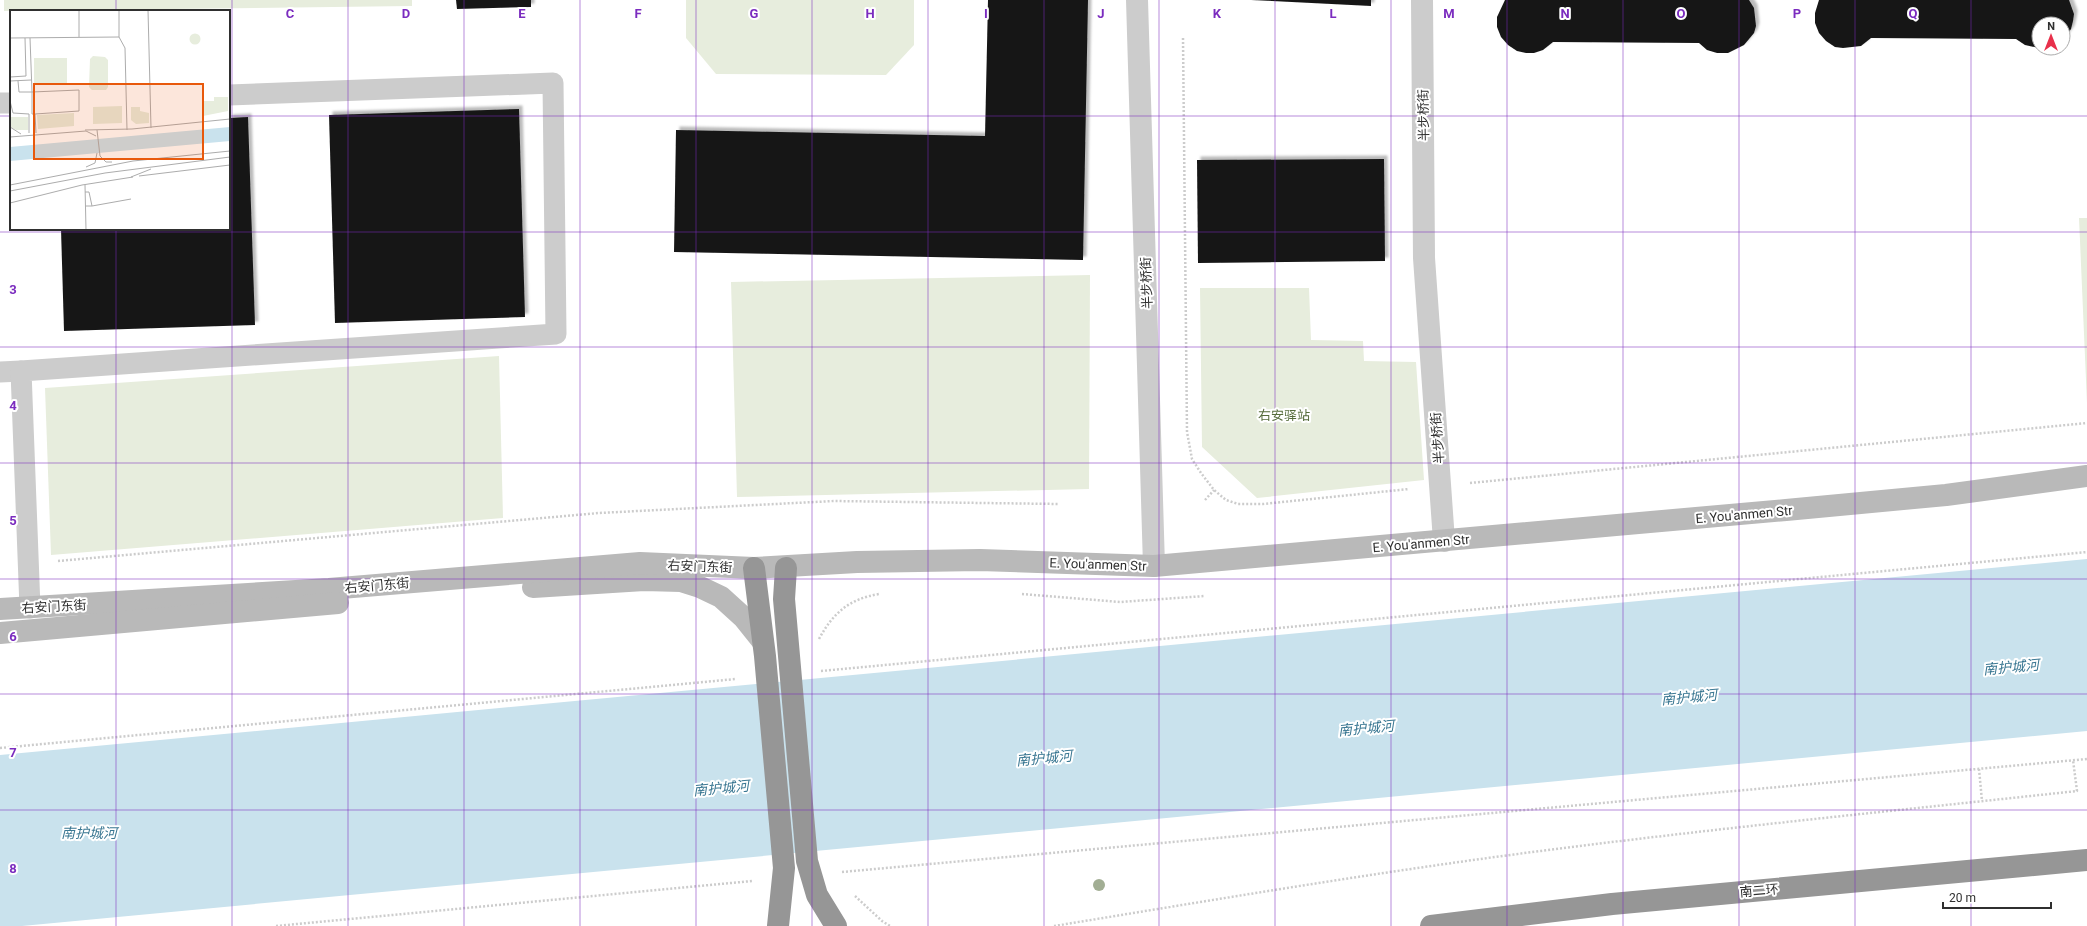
<svg xmlns="http://www.w3.org/2000/svg" width="2087" height="926" font-family="Roboto,'Noto Sans SC',sans-serif">
<style>
.green{fill:#e7eddd}
.water{fill:#c9e2ed}
.building{fill:#161616;filter:url(#shadow)}
.lines{fill:none;stroke-linecap:round;stroke-linejoin:round}
.path{stroke:#ccc;stroke-width:2.5;stroke-dasharray:2 2;stroke-linecap:butt}
.lane{stroke:#ccc;stroke-width:21}
.street{stroke:#ccc;stroke-width:22}
.secondary{stroke:#b9b9b9;stroke-width:22}
.highway{stroke:#969696;stroke-width:22}
.tree{fill:#a2ae94}
.grid{fill:none;stroke:#7b2cbf;stroke-width:1;stroke-opacity:0.55}
.labels{text-anchor:middle;stroke-width:4;stroke-linejoin:round;paint-order:stroke}
.street-label{font-size:13px;fill:#2f2f2f;stroke:#fff}
.park-label{font-size:13px;fill:#566c3c;stroke:#fff}
.water-label{font-size:14px;font-style:italic;fill:#3b7893;stroke:#fff}
.inset-road{fill:none;stroke:#acacac;stroke-width:1}
.view{fill:#e8590c;fill-opacity:0.15;stroke:#e8590c;stroke-width:2}
.inset-edge{fill:none;stroke:#2f2f2f;stroke-width:2}
.grid-label{font-size:13px;text-anchor:middle;font-weight:bold;fill:#7b2cbf;stroke:#fff;stroke-width:4;stroke-linejoin:round;paint-order:stroke}
</style>
<defs>
<filter id="shadow"><feDropShadow dx="3.5" dy="-3.5" stdDeviation="1" flood-color="#0004"/></filter>
</defs>
<rect width="100%" height="100%" fill="#fff"/>
<g class="green">
<polygon points="4,0 412,0 412,6 4,11"/>
<polygon points="686,0 914,0 914,45 886,75 716,74 686,38"/>
<polygon points="2079,218 2087,218 2087,403"/>
<polygon points="1090,275 1089,489 737,497 731,282"/>
<polygon points="1200,288 1309,288 1311,340 1363,341 1364,361 1416,362 1424,480 1257,498 1202,447"/>
<polygon points="499,356 503,518 51,555 45,388"/>
</g>
<polygon class="water" points="2087,559 2087,731 22,926 0,926 0,755"/>
<g class="building">
<polygon points="456,0 531,0 531,7 457,9"/>
<polygon points="988,0 1088,0 1083,260 674,252 676,130 985,136"/>
<polygon points="1251,0 1371,0 1371,6"/>
<polygon points="1505,0 1749,0 1754,8 1756,26 1754,33 1744,45 1728,53 1717,53 1707,50 1699,43 1553,42 1543,50 1534,53 1526,53 1517,51 1508,45 1501,37 1497,27 1497,17"/>
<polygon points="1819,0 2069,0 2074,14 2073,21 2071,29 2063,40 2063,24 2039,24 2039,48 2025,45 2016,39 1871,38 1861,46 1843,48 1835,47 1826,41 1819,33 1815,23 1815,13"/>
<polygon points="519,109 525,317 335,323 329,115"/>
<polygon points="248,117 255,325 64,331 61,229 229,229 229,118"/>
<polygon points="1384,159 1385,261 1198,263 1197,160"/>
</g>
<g class="lines">
<g class="path">
<polyline points="1183,38 1187,432 1192,459 1201,473 1214,490 1226,500 1238,504 1263,504 1409,489"/>
<polyline points="1470,483 2087,423"/>
<polyline points="1205,500 1214,490"/>
<polyline points="58,561 599,513 834,501 1059,504"/>
<polyline points="1022,594 1120,602 1205,596"/>
<path d="M819 639C833 613 849 599 879 594"/>
<polyline points="821,671 2087,552"/>
<polyline points="0,748 736,679"/>
<polyline points="1979,769 1982,801"/>
<polyline points="842,872 2087,759"/>
<polyline points="855,896 882,921 890,926"/>
<polyline points="276,926 752,881"/>
<path d="M1054 926C1201 902 1348 877 1495 857 1688 831 1883 812 2077 791L2073 760"/>
</g>
<g class="lane">
<polyline points="0,103 11,103"/>
<polyline points="0,372 21,371"/>
<polyline points="30,608 21,371 556,334 553,83 229,95"/>
</g>
<g class="street">
<polyline points="1137,0 1154,566"/>
<polyline points="1422,0 1424,258 1444,541"/>
</g>
<g class="secondary">
<polyline points="533,587 644,580 681,581 700,587 721,597 743,617 763,642"/>
<polyline points="0,609 329,589 640,563 754,568 857,562 980,560 1154,566 1786,510 1946,495 2087,476"/>
<polyline points="0,633 338,603"/>
</g>
<g class="highway">
<polyline points="754,568 765,656 784,868 778,926"/>
<polyline points="786,568 784,599 807,861 817,895 836,926"/>
<polyline points="1431,926 1612,904 2087,860"/>
</g>
</g>
<circle class="tree" cx="1099" cy="885" r="6"/>
<path class="grid" d="M116 0V11M232 0V926M348 0V926M464 0V926M580 0V926M696 0V926M812 0V926M928 0V926M1044 0V926M1159 0V926M1275 0V926M1391 0V926M1507 0V926M1623 0V926M1739 0V926M1855 0V926M1971 0V926M0 116H11M229 116H2087M116 229V926M0 232H2087M0 347H2087M0 463H2087M0 579H2087M0 694H2087M0 810H2087"/>
<g class="labels">
<g class="street-label">
<text transform="translate(1423 115) rotate(-91)" y="5">半步桥街</text>
<text transform="translate(1146 283) rotate(-92)" y="5">半步桥街</text>
<text transform="translate(1437 438) rotate(-94)" y="5">半步桥街</text>
<text transform="translate(1744 514) rotate(-5)" y="5">E. You'anmen Str</text>
<text transform="translate(1421 543) rotate(-5)" y="5">E. You'anmen Str</text>
<text transform="translate(1098 564) rotate(2)" y="5">E. You'anmen Str</text>
<text transform="translate(700 566) rotate(2)" y="5">右安门东街</text>
<text transform="translate(377 585) rotate(-5)" y="5">右安门东街</text>
<text transform="translate(54 606) rotate(-3)" y="5">右安门东街</text>
<text transform="translate(1759 890) rotate(-5)" y="5">南二环</text>
</g>
<g class="park-label">
<text x="1284" y="420">右安驿站</text>
</g>
<g class="water-label">
<text transform="translate(2011 667) rotate(-5)" y="5">南护城河</text>
<text transform="translate(1689 697) rotate(-5)" y="5">南护城河</text>
<text transform="translate(1366 728) rotate(-5)" y="5">南护城河</text>
<text transform="translate(1044 758) rotate(-5)" y="5">南护城河</text>
<text transform="translate(721 788) rotate(-5)" y="5">南护城河</text>
<text x="89" y="838">南护城河</text>
</g>
</g>
<g transform="translate(10 10)">
<rect width="220" height="220" fill="#fff"/>
<path d="M179.5 29a5.5 5.5 0 1 1 11 0a5.5 5.5 0 1 1-11 0ZM83 46 95 47 98 50V77L96 80H82L79 77 80 49ZM24 48H57V74L24 75ZM204 87H218V101L193 106 192 91H204ZM112 96V113L83 114V97ZM121 97H130V101L139 103V113L126 114 121 110ZM64 103V116L28 119 27 105ZM0 107H18V120H6L0 117Z" fill="#e7eddd"/>
<path d="M220 117V131L0 151V137Z" fill="#c9e2ed"/>
<path class="inset-road" d="M109 0V27L115 38 117 120M138 0 141 118M69 27V0M0 28 109 27M20 28 22 82 69 80V101L25 104 26 123M0 67 16 66 15 28M0 71 21 70M8 71 9 82H22V104H25M0 91 3 103 19 104V123M0 117 11 124M75 120 122 119 220 109M87 120 90 146 96 152H102M0 127 76 121 86 126M76 157 85 153 87 143M129 166 220 155M121 167 141 159M0 175 123 151 220 141M75 175 76 220M0 181 95 163 220 147M75 182H79L82 196H75M0 193 72 175 123 167M82 196 121 189"/>
<path class="view" d="M24 74H193V149H24Z"/>
<rect width="220" height="220" class="inset-edge"/>
</g>
<g class="grid-label">
<text x="290" y="18">C</text>
<text x="406" y="18">D</text>
<text x="522" y="18">E</text>
<text x="638" y="18">F</text>
<text x="754" y="18">G</text>
<text x="870" y="18">H</text>
<text x="986" y="18">I</text>
<text x="1101" y="18">J</text>
<text x="1217" y="18">K</text>
<text x="1333" y="18">L</text>
<text x="1449" y="18">M</text>
<text x="1565" y="18">N</text>
<text x="1681" y="18">O</text>
<text x="1797" y="18">P</text>
<text x="1913" y="18">Q</text>
<text x="13" y="294">3</text>
<text x="13" y="410">4</text>
<text x="13" y="525">5</text>
<text x="13" y="641">6</text>
<text x="13" y="757">7</text>
<text x="13" y="873">8</text>
</g>
<g transform="translate(2051 36)"><circle r="19" fill="#ffffff" stroke="#acacac"/>
<path d="M0-3L7 15L0 10L-7 15Z" fill="#e8304b"/>
<text y="-6" font-size="11" font-weight="bold" text-anchor="middle" fill="#2f2f2f">N</text>
</g>
<path d="M1943 902v6h108v-6" fill="none" stroke="#2f2f2f" stroke-width="2"/>
<text x="1949" y="902" font-size="12" fill="#2f2f2f" stroke="#ffffff" stroke-width="3" paint-order="stroke">20 m</text>
</svg>
